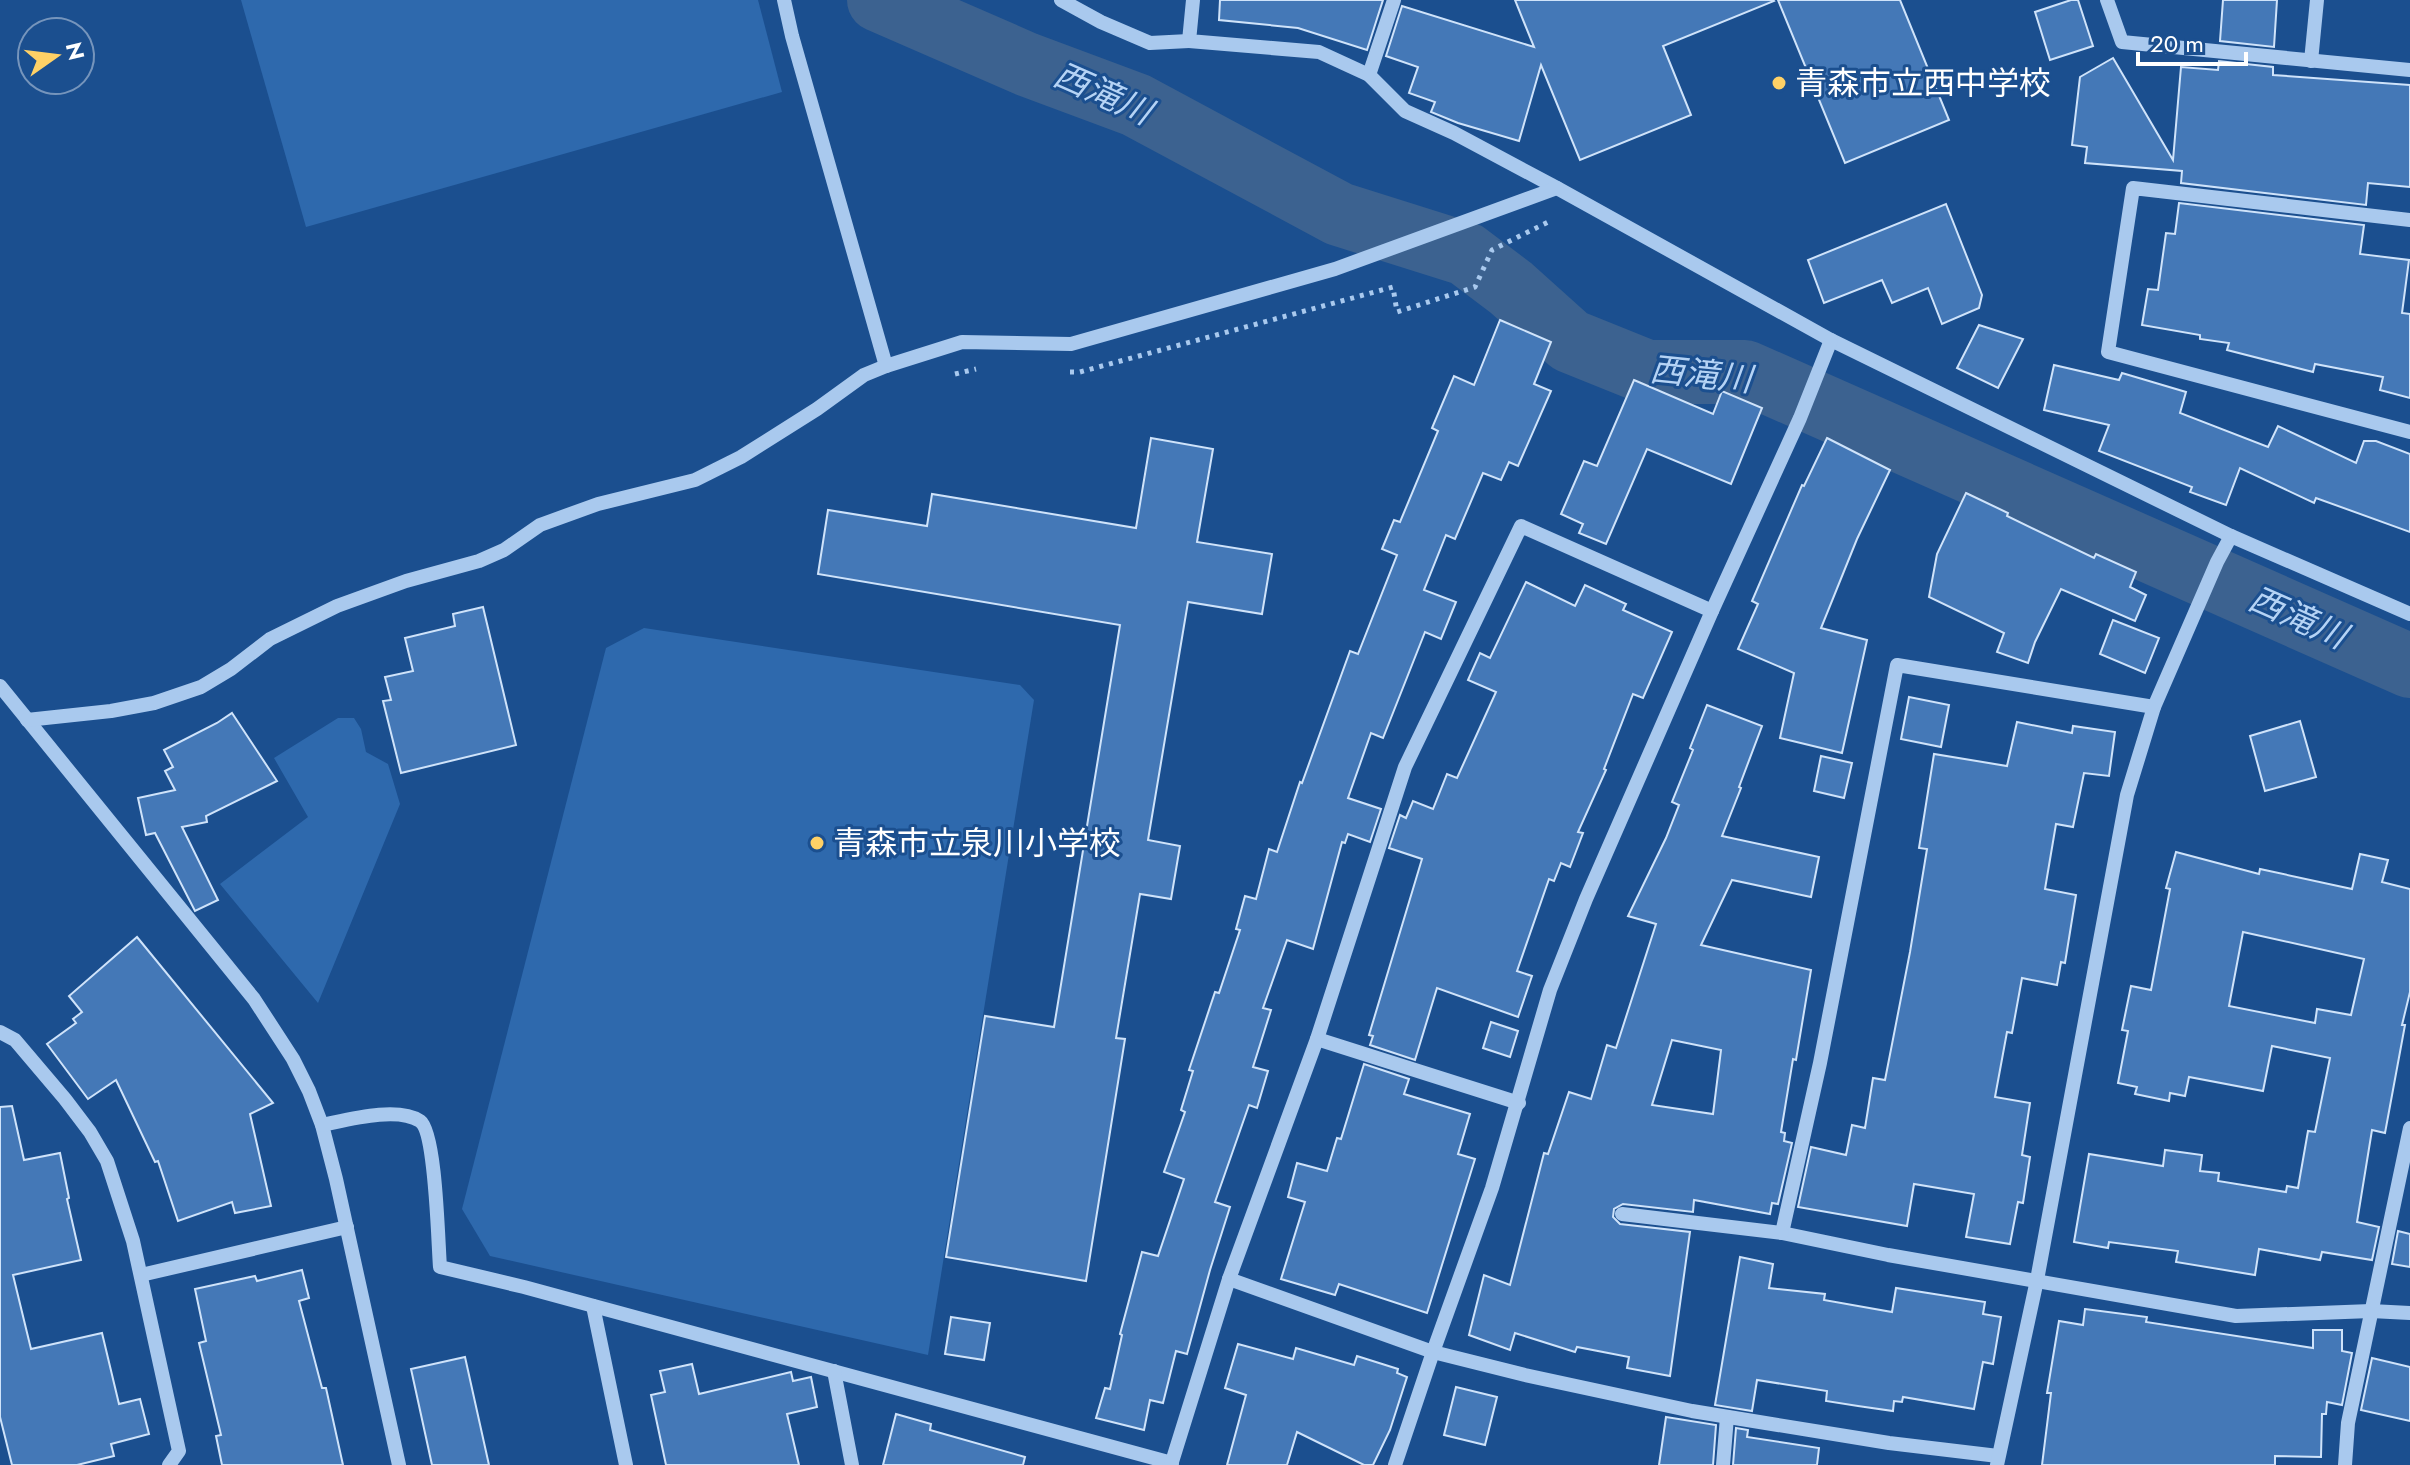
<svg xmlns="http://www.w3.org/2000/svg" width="2410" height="1465" font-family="Jost,'Noto Sans JP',sans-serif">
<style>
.green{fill:#2e69ad}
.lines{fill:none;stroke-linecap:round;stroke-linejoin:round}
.river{stroke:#3c6290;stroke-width:64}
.building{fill:#4478b7;stroke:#cfe3fa;stroke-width:2;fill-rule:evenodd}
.path{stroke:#a9c9ee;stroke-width:5;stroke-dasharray:4 6;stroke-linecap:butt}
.minor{stroke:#a9c9ee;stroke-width:14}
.poi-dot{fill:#ffd166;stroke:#1b4f8f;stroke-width:3}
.labels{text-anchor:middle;stroke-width:6;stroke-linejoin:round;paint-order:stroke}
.poi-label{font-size:32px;fill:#fff;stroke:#1b4f8f;text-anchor:start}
.water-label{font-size:34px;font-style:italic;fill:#b5d3f5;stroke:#1b4f8f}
</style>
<rect width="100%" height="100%" fill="#1b4f8f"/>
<g class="green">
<polygon points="241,0 758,0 782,92 306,227"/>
<polygon points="644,628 1020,685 1034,700 928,1355 490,1256 462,1209 606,648"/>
<polygon points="338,718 354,718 361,729 366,752 388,764 400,804 318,1003 220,884 308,817 274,758"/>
</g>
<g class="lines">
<polyline class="river" points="879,0 1026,64 1136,105 1339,214 1466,254 1511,288 1570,341 1647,372 1745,372 2410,666"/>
</g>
<g class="building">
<polygon points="1220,0 1383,0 1367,50 1298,28 1219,20"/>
<polygon points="1515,0 1773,0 1774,1 1663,46 1691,115 1580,160 1541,65 1519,141 1458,123 1431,112 1435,102 1409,93 1418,67 1386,56 1402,6 1534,47"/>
<polygon points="1778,0 1900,0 1949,120 1845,163"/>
<polygon points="2071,0 2078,0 2093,46 2050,60 2035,12"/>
<polygon points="2223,0 2277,0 2274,47 2220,41"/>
<polygon points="2113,58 2173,160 2181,67 2218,70 2219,61 2273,67 2273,75 2410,85 2410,187 2368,183 2366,205 2181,183 2182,171 2085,163 2087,147 2072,145 2080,77"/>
<polygon points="2179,203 2364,225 2360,254 2409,260 2402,313 2410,314 2410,398 2380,390 2383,377 2315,364 2313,372 2227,350 2229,343 2200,339 2200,335 2142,325 2148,289 2158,290 2166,233 2175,234"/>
<polygon points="1946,204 1982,295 1979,308 1942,324 1928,288 1892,303 1882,280 1824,303 1808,260"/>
<polygon points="1500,320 1551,342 1534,384 1551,391 1518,466 1509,462 1501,480 1483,473 1455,539 1446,535 1424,590 1456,602 1441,639 1425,632 1383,738 1371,733 1348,798 1381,809 1370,842 1348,834 1345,843 1342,842 1313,949 1287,940 1263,1008 1271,1010 1253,1067 1268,1071 1257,1108 1249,1105 1215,1202 1230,1207 1210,1270 1187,1354 1176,1351 1163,1403 1150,1400 1144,1430 1096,1418 1105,1388 1110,1389 1122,1335 1120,1334 1142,1252 1158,1256 1184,1179 1164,1172 1185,1112 1181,1110 1193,1071 1189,1070 1215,992 1219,993 1240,930 1236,929 1245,896 1256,899 1269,849 1277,852 1300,782 1302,783 1350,651 1358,654 1397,555 1382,549 1394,520 1400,522 1438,431 1432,428 1454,376 1474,385"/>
<polygon points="1979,325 2023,339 1998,388 1957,368"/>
<polygon points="2054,365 2119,380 2122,373 2186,392 2180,413 2268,447 2278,426 2356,463 2364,441 2376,441 2410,454 2410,532 2316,498 2314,503 2240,468 2226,505 2190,492 2192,487 2099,451 2109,425 2044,410"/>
<polygon points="1634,380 1713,414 1722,391 1762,408 1731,484 1647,449 1606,544 1579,533 1583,524 1561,514 1584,461 1597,466"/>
<polygon points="1151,438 1213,449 1197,542 1272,554 1262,614 1188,602 1148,840 1180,846 1171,899 1140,894 1116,1038 1125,1039 1086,1281 946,1257 985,1016 1054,1027 1120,625 818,574 828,510 927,526 932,494 1136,528"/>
<polygon points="1827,438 1890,470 1857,539 1821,628 1867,640 1842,753 1780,738 1794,673 1738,649 1758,604 1752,601 1802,485 1804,486"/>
<polygon points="1966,493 2008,513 2007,516 2094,558 2096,554 2136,572 2130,587 2146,595 2135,621 2061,589 2035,642 2028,663 1997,652 2004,633 1929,597 1937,554"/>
<polygon points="1526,582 1575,606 1585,585 1626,604 1623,610 1672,632 1643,698 1633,694 1604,769 1606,770 1578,832 1583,833 1570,867 1561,863 1554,881 1549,879 1517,971 1532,976 1518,1017 1437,988 1415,1060 1370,1045 1373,1036 1369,1035 1422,859 1389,848 1400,815 1406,818 1413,801 1433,809 1447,774 1457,778 1496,692 1468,680 1480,653 1490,658"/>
<polygon points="483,607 516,745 401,773 383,701 391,700 385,677 413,671 405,638 455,626 453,614"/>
<polygon points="2113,620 2159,638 2145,673 2100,654"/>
<polygon points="1909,697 1949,705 1941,747 1901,739"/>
<path d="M1707 705 1762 726 1739 787 1741 788 1722 836 1819 857 1811 897 1732 880 1701 945 1811 970 1796 1060 1793 1059 1781 1132 1785 1133 1784 1141 1792 1143 1778 1204 1772 1203 1770 1214 1694 1200 1693 1212 1623 1204 1614 1209 1613 1217 1620 1224 1690 1232 1670 1376 1627 1368 1629 1357 1577 1347 1575 1352 1515 1333 1510 1350 1469 1335 1484 1275 1510 1285 1544 1153 1548 1154 1569 1092 1591 1099 1607 1045 1616 1048 1656 924 1628 916 1666 838 1679 805 1672 802 1693 750 1690 748ZM1672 1040 1721 1050 1713 1114 1652 1105Z"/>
<polygon points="232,713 277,781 206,816 207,822 182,827 218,900 195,911 155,833 146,835 138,798 175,790 165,771 173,767 164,750 217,723"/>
<polygon points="2300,721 2316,777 2265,791 2250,736"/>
<polygon points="2017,722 2072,733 2073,726 2115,732 2109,776 2084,773 2073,827 2056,824 2045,889 2076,895 2065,963 2061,962 2057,985 2022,978 2012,1033 2007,1032 1995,1097 2030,1103 2022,1155 2030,1157 2023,1203 2018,1202 2010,1244 1966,1237 1974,1194 1914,1184 1907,1226 1798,1207 1811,1147 1846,1155 1852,1125 1865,1128 1873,1078 1885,1080 1910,952 1927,849 1919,848 1934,754 2007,766"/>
<polygon points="1821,756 1852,763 1844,798 1814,791"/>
<path d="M2176 852 2259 874 2260 869 2352 889 2360 854 2388 860 2382 882 2410 889V992L2402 1025H2405L2385 1133 2372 1130 2357 1222 2379 1227 2372 1260 2322 1252 2320 1260 2259 1249 2255 1275 2176 1262 2178 1251 2109 1242 2108 1248 2074 1242 2089 1154 2163 1166 2165 1150 2202 1155 2200 1171 2219 1173 2218 1181 2286 1192 2287 1186 2298 1188 2308 1131 2315 1132 2330 1058 2272 1046 2263 1091 2189 1077 2185 1096 2170 1093 2169 1101 2135 1094 2137 1087 2118 1083 2128 1031 2122 1030 2131 986 2151 990 2170 889 2166 888ZM2243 932 2364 959 2351 1015 2317 1009 2315 1023 2229 1006Z"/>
<polygon points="137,937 273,1103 250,1114 271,1206 235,1213 232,1202 178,1221 158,1161 155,1162 116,1080 88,1099 47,1044 76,1023 73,1019 82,1012 69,996"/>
<polygon points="1491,1022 1518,1031 1510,1057 1483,1048"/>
<polygon points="1364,1064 1409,1079 1404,1094 1470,1114 1458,1154 1475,1159 1427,1313 1339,1284 1335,1295 1281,1279 1305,1202 1288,1197 1297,1163 1327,1171 1337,1138 1341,1139"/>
<polygon points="12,1106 24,1160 60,1153 69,1198 67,1199 81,1260 13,1275 31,1349 102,1333 119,1404 140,1399 149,1434 111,1444 114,1456 77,1465 12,1465 0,1417 0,1107"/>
<polygon points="2398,1231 2410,1234 2410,1267 2392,1264"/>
<polygon points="1740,1257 1773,1264 1769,1288 1825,1294 1824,1300 1892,1312 1896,1288 1985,1302 1983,1314 2001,1317 1993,1364 1983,1362 1974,1409 1903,1397 1902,1402 1894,1401 1893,1411 1858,1406 1826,1401 1827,1391 1757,1380 1752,1411 1715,1405"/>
<polygon points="302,1270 309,1298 299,1301 322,1388 326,1388 343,1465 222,1465 216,1436 221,1435 199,1343 206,1341 195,1289 255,1276 257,1281"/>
<polygon points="2085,1309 2147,1317 2146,1322 2313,1348 2313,1330 2342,1330 2342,1351 2352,1353 2342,1405 2327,1402 2326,1414 2322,1414 2321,1457 2275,1456 2275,1465 2042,1465 2051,1393 2047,1393 2059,1321 2083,1325"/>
<polygon points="951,1317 990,1323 984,1360 945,1354"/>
<polygon points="1238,1344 1293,1359 1296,1348 1354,1365 1357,1356 1398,1369 1397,1373 1407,1377 1390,1430 1373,1465 1364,1465 1297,1432 1287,1465 1227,1465 1246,1395 1225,1388"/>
<polygon points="465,1357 489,1465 432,1465 411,1369"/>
<polygon points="2372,1358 2410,1367 2410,1421 2361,1410"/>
<polygon points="692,1364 699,1394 791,1372 793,1381 811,1377 817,1407 787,1414 799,1465 666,1465 651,1395 665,1392 660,1371"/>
<polygon points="1456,1387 1497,1397 1485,1445 1444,1435"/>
<polygon points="896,1414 931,1424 930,1430 1025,1457 1023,1465 883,1465"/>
<polygon points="1666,1417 1716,1425 1713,1465 1659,1465"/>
<polygon points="1736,1428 1748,1430 1747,1437 1819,1448 1817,1465 1733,1465"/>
</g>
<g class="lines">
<g class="path">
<polyline points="1070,372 1080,372 1393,287 1397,312 1475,287 1492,250 1552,220"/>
<polyline points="955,374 976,369"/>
</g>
<g class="minor">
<polyline points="784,0 792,36 886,366"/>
<polyline points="1061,0 1101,22 1150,43 1189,41"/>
<polyline points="1193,0 1189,41 1319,52 1369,75 1405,111 1454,133 1557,188 1831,340 2231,536 2410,614"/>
<polyline points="2107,0 2122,42 2410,70"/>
<polyline points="2311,61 2317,0"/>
<polyline points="1369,75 1394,0"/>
<polyline points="2410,220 2133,188 2108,352 2410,432"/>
<polyline points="0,686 254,999 293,1059 309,1091 322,1125 336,1179 399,1465"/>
<polyline points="2154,707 1897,665 1820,1063 1782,1233 1888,1255 2236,1316 2371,1311 2410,1313"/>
<polyline points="27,720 111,711 154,703 201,687 231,669 270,639 337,606 406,581 479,561 504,550 540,525 598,504 695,480 741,457 817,409 864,375 886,366 962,342 1071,344 1335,269 1557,188"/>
<polyline points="0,1032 15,1040 65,1099 90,1132 107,1161 133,1241 179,1451 169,1465"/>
<polyline points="1317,1039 1519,1103"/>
<path d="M322 1125C347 1120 397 1106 420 1121 436 1132 438 1243 440 1267L524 1287 1172 1463"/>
<polyline points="1622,1214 1782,1233"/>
<polyline points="141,1275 347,1227"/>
<polyline points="1229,1279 1433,1352 1525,1375 1692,1411 1889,1443 1998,1456"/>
<polyline points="593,1306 626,1465"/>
<polyline points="834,1371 852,1465"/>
<polyline points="1171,1465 1229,1279 1317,1039 1405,767 1521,526 1712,611"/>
<polyline points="1395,1465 1433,1352 1492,1188 1550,990 1586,899 1712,611 1800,418 1831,340"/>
<polyline points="1723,1465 1727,1417"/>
<polyline points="1997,1465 2037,1280 2127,795 2154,707 2217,562 2231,536"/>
<polyline points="2345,1465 2348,1423 2410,1128"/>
</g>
</g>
<g class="poi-dot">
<circle cx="1779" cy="83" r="8"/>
<circle cx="817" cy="843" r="8"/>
</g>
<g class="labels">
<g class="poi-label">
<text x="1795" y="94">青森市立西中学校</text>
<text x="833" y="854">青森市立泉川小学校</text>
</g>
<g class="water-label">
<text transform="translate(1103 93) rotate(24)" y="12">西滝川</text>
<text transform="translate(1701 374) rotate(6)" y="12">西滝川</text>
<text transform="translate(2298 617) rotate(24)" y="12">西滝川</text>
</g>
</g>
<g transform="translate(56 56) rotate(76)"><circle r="38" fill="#1b4f8f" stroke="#7695bc" stroke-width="2"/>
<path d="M0-6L14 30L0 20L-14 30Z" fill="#ffd166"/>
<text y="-12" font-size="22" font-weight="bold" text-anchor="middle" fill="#ffffff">N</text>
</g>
<path d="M2138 52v12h108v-12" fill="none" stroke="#ffffff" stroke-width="4"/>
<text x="2150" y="52" font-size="24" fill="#ffffff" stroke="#1b4f8f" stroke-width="6" paint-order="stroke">20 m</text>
</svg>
